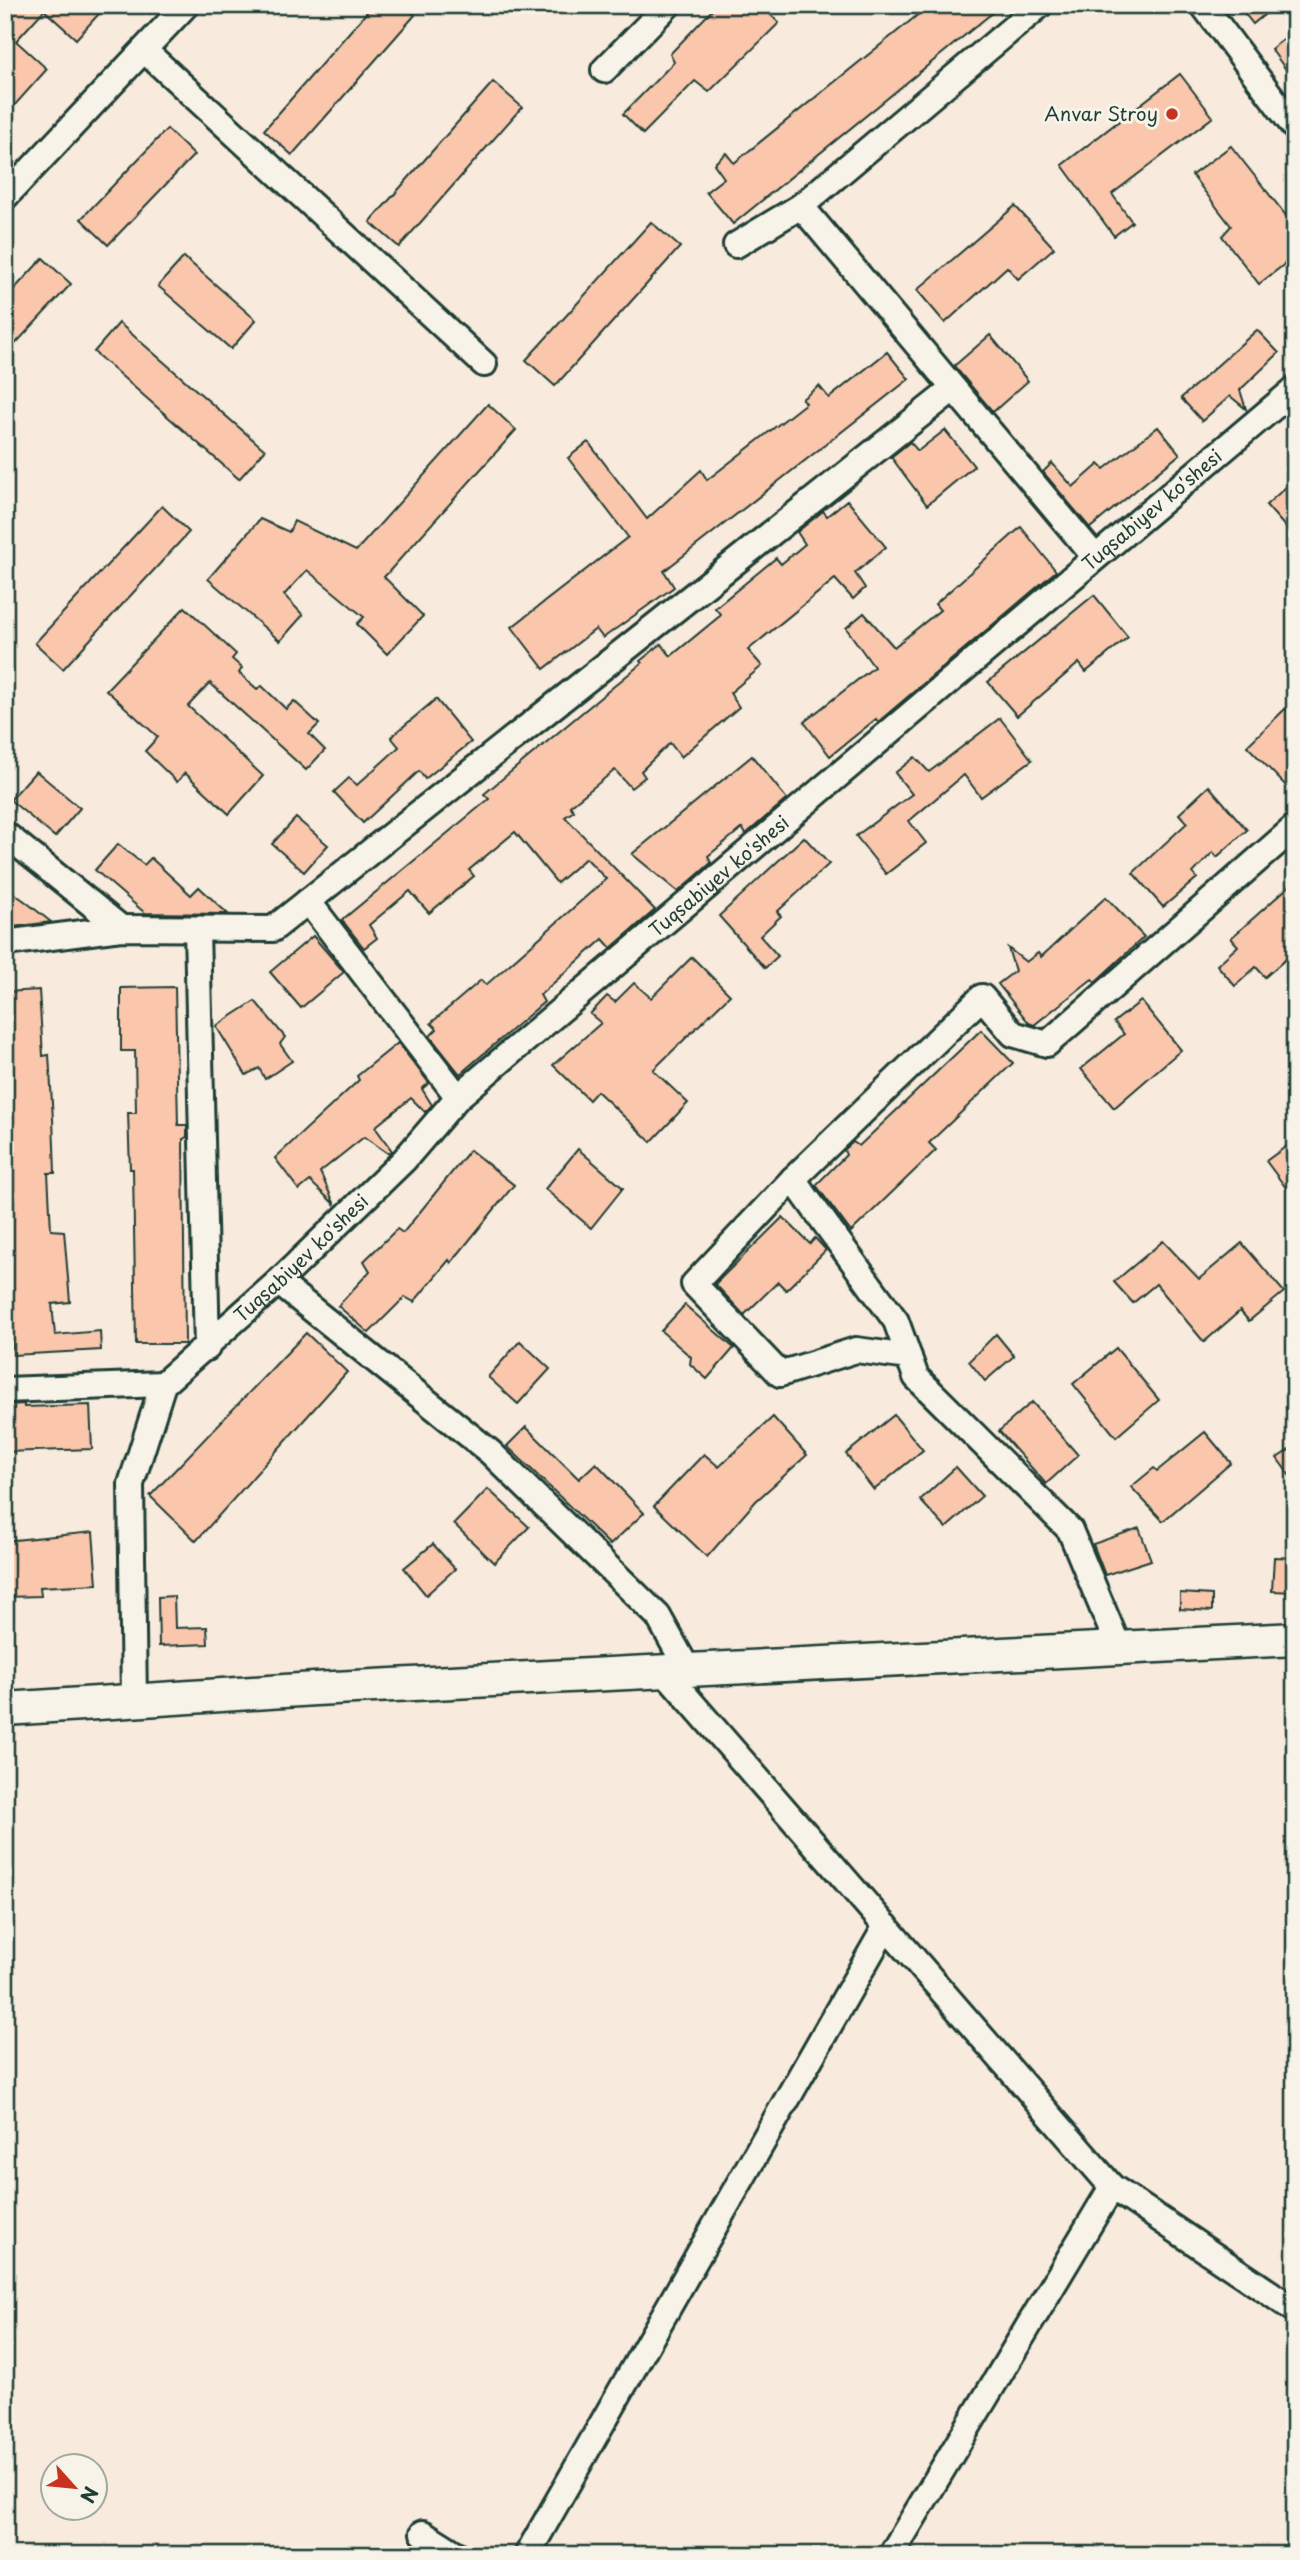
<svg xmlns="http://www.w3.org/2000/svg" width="1300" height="2560" font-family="'Playpen Sans',sans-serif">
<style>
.building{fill:#fbc7ac;stroke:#1f3d34;stroke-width:2}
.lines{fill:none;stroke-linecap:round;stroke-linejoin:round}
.minor-casing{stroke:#1f3d34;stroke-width:30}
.major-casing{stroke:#1f3d34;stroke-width:37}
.minor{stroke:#f7f3e8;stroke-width:24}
.major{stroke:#f7f3e8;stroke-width:32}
.poi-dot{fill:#c8321e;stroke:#f7f3e8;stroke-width:2.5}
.labels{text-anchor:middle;stroke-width:6;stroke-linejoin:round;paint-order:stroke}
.poi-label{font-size:19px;fill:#1f3d34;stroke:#f7f3e8;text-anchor:end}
.street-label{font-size:19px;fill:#1f3d34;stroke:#f7f3e8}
</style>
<rect width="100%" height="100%" fill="#f8eadc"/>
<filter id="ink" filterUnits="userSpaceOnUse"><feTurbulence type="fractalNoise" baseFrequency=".0143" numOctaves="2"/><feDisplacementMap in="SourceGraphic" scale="14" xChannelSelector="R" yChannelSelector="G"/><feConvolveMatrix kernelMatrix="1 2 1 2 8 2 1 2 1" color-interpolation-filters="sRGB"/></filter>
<g filter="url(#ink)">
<g class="building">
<polygon points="5,5 107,5 76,39 44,10 16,41 47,69 5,116"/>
<polygon points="373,5 404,5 415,15 292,155 264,130"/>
<polygon points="717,5 761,5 779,23 709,92 695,81 643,134 623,114 674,62 670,54"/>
<polygon points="930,5 1002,5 733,224 706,192 724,178 714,164 726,153 734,163"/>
<polygon points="1238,5 1276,5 1253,24"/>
<polygon points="1285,38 1295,52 1295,82 1271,49"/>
<polygon points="1180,74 1213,117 1112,194 1132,222 1114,236 1062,165"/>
<polygon points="493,82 522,107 399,247 370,222"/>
<polygon points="167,129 194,155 108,245 81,219"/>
<polygon points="1231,146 1295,227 1295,256 1259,284 1222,236 1231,226 1192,175"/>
<polygon points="1015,206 1054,248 1018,279 1007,267 945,323 917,290"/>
<polygon points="651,222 680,247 555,386 526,360"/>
<polygon points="184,257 256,320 231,349 158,286"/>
<polygon points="43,258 71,284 5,355 5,299"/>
<polygon points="119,323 265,450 239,479 94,352"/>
<polygon points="1257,330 1279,353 1240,390 1246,409 1230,396 1202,421 1181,398"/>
<polygon points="990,335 1028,381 993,412 954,366"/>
<polygon points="887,352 909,379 664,571 674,587 603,638 596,629 544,669 512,627 628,537 568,458 588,442 647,519 701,470 707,480 806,403 802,399 819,386 829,398"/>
<polygon points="488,404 516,430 384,577 423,616 387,654 357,624 364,617 307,570 284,595 303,615 280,641 208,579 260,519 289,532 294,521 356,551"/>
<polygon points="1158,427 1180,454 1090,528 1043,472 1052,463 1073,487 1099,464 1104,469"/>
<polygon points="945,430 974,466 927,505 891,457 910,442 918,451"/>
<polygon points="1295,479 1295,538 1266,505"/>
<polygon points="847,500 886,547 855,573 865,588 853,599 835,579 748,650 762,666 730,693 739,707 681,757 670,743 641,771 645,777 631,788 615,770 570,806 574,811 565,817 655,910 611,948 603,939 540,995 544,1002 460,1074 430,1036 437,1029 431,1023 481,980 486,985 606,879 586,858 557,883 515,832 469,870 474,876 429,913 410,891 369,925 377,938 364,948 342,920 489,799 484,794 642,663 640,661 661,644 671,656 721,615 715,608 776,558 781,564 805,544 797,532 823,511 827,516"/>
<polygon points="162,506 189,532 63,669 35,643"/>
<polygon points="1021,527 1056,571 878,722 876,719 830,756 804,722 874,667 846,628 864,613 894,647 940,610 935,604"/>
<polygon points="1094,595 1128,637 1086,672 1079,663 1017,716 988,682"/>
<polygon points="185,607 236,654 232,659 242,668 239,673 257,689 262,686 286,709 294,701 319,724 309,734 325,750 306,770 210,683 188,706 263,776 229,814 185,773 177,782 145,751 158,737 106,690"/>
<polygon points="436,699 471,742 425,779 419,771 363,823 334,792 349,778 357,785 399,747 391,737"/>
<polygon points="1286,708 1295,717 1295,795 1247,746"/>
<polygon points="1000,718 1032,760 981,797 964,775 909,821 926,843 886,874 856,836 912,794 895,773 915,757 929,772"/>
<polygon points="752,756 787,799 746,834 742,828 708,856 711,863 678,892 632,854"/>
<polygon points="36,771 80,808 55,837 10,800"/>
<polygon points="1209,786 1247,830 1217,857 1213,852 1193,873 1197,878 1163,907 1133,873 1187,823 1179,814"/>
<polygon points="296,818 328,845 304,872 272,844"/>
<polygon points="804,837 829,864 777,912 781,916 760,936 778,956 765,968 719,916"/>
<polygon points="118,844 144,865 151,858 191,895 199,887 228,914 145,913 95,870"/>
<polygon points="1295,881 1295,951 1265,977 1256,967 1235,986 1217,965 1238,946 1231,938"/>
<polygon points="5,887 26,902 51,922 5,928"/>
<polygon points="1106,897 1144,937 1095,982 1092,979 1034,1025 1029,1023 998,984 1015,971 1008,948 1026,962 1038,953 1041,957"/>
<polygon points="313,936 344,972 301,1008 270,972"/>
<polygon points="692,957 730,995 653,1070 688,1103 651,1142 597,1091 589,1100 553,1065 601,1023 590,1014 607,996 615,1002 634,983 651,998"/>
<polygon points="175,987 178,1125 187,1125 187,1137 183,1139 185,1344 136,1344 133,1169 130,1169 128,1113 136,1113 135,1051 121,1051 121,988"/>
<polygon points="39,990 43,1056 49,1055 53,1119 55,1173 48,1173 51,1230 64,1231 70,1302 52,1304 55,1335 100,1331 101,1350 13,1355 5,1230 5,992"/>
<polygon points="255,1001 285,1037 280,1044 292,1061 265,1079 259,1068 246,1075 216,1026"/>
<polygon points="1141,1001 1181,1050 1114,1108 1081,1069 1124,1034 1114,1022"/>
<polygon points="981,1030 1013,1063 929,1143 936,1150 851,1232 816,1185 846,1155 844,1150 853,1142 859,1146"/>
<polygon points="398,1043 429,1083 422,1089 432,1105 425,1112 411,1098 375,1127 392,1151 389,1154 364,1137 320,1172 335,1205 310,1181 299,1190 275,1158 359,1080 357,1076"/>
<polygon points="1295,1140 1295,1200 1266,1161"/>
<polygon points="578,1149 623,1188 591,1228 545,1189"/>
<polygon points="470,1150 514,1185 451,1263 449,1260 414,1302 405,1297 369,1333 338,1306 370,1271 364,1261 397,1229 403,1233"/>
<polygon points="783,1217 810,1244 815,1238 826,1250 786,1290 778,1282 744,1315 715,1284"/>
<polygon points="1163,1241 1199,1279 1242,1243 1284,1292 1249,1321 1240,1311 1204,1342 1156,1284 1133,1303 1114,1282"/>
<polygon points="685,1305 734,1348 707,1379 690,1364 691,1357 661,1331"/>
<polygon points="306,1333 347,1372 196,1541 150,1496"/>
<polygon points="996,1334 1014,1356 985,1381 969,1361"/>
<polygon points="520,1341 550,1369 518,1404 488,1377"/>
<polygon points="1116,1348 1159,1400 1116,1437 1073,1384"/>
<polygon points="1032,1402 1078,1455 1046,1484 999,1431"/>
<polygon points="24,1404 24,1407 90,1405 92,1449 5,1452 5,1408 7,1405"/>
<polygon points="894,1415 923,1450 874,1490 846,1454"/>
<polygon points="773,1417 807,1455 756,1501 707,1557 654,1506 704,1454 719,1467"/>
<polygon points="526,1427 579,1479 596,1463 644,1513 610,1545 507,1446"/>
<polygon points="1205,1432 1231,1463 1163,1521 1131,1487 1154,1468 1157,1471"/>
<polygon points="1295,1446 1295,1483 1277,1458"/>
<polygon points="956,1467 982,1496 946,1528 920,1500"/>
<polygon points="488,1489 529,1527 494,1563 454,1524"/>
<polygon points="1139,1528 1151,1560 1105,1575 1093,1544"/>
<polygon points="93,1532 97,1584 40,1587 41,1596 5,1597 5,1541"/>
<polygon points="433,1544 455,1569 426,1595 404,1568"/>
<polygon points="1274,1557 1295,1558 1295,1592 1272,1591"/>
<polygon points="1180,1593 1212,1595 1212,1611 1180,1609"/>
<polygon points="174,1596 175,1628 207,1627 208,1644 159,1646 158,1597"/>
</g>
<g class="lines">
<g class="minor-casing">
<g id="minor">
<polyline points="1203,5 1295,128"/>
<polyline points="144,50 484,364"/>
<polyline points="604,70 668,5"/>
<polyline points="5,197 186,5"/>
<polyline points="801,206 1095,557"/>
<polyline points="736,245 801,206 1040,5"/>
<polyline points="5,834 121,928"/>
<polyline points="308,901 458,1097"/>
<polyline points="197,929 207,1348"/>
<polyline points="5,943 121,928 273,929 953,389"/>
<polyline points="793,1179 896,1321 916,1377 1070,1530 1119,1648"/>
<polyline points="278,1282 490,1452 658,1616 688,1670"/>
<polyline points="909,1357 856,1350 780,1374 694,1284 793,1179 982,997 1013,1034 1047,1044 1295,827"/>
<polyline points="5,1390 163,1384"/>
<polyline points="665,1672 1112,2187 1295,2310"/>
<path id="s1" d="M134 1701 131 1484 163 1384 278 1282 404 1160 458 1097 1295 389"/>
<polyline points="423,2533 458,2555"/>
<polyline points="527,2555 886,1926"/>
<polyline points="891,2555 1112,2187"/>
</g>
</g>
<g class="major-casing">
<polyline id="major" points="5,1709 315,1689 1295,1639"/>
</g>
<use href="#minor" class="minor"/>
<use href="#major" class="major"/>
</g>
</g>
<circle class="poi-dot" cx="1172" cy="114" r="7"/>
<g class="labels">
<g class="poi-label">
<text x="1158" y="121">Anvar Stroy</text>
</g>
<g class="street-label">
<text dy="7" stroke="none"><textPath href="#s1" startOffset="1643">Tuqsabiyev ko'shesi</textPath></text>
<text dy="7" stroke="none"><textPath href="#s1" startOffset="1076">Tuqsabiyev ko'shesi</textPath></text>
<text dy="7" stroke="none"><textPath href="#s1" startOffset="509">Tuqsabiyev ko'shesi</textPath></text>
</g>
</g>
<rect width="1300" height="2560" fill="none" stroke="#f7f3e8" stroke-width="28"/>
<rect x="14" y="14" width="1272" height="2532" fill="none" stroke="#1f3d34" stroke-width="2.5" filter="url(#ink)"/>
<g transform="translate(74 2487) rotate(117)"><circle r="33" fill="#f7f3e8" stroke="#a1aaa0" stroke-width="2"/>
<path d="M0-5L12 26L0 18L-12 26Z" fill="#c8321e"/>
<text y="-10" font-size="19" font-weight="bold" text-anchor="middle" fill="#1f3d34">N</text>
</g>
</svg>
